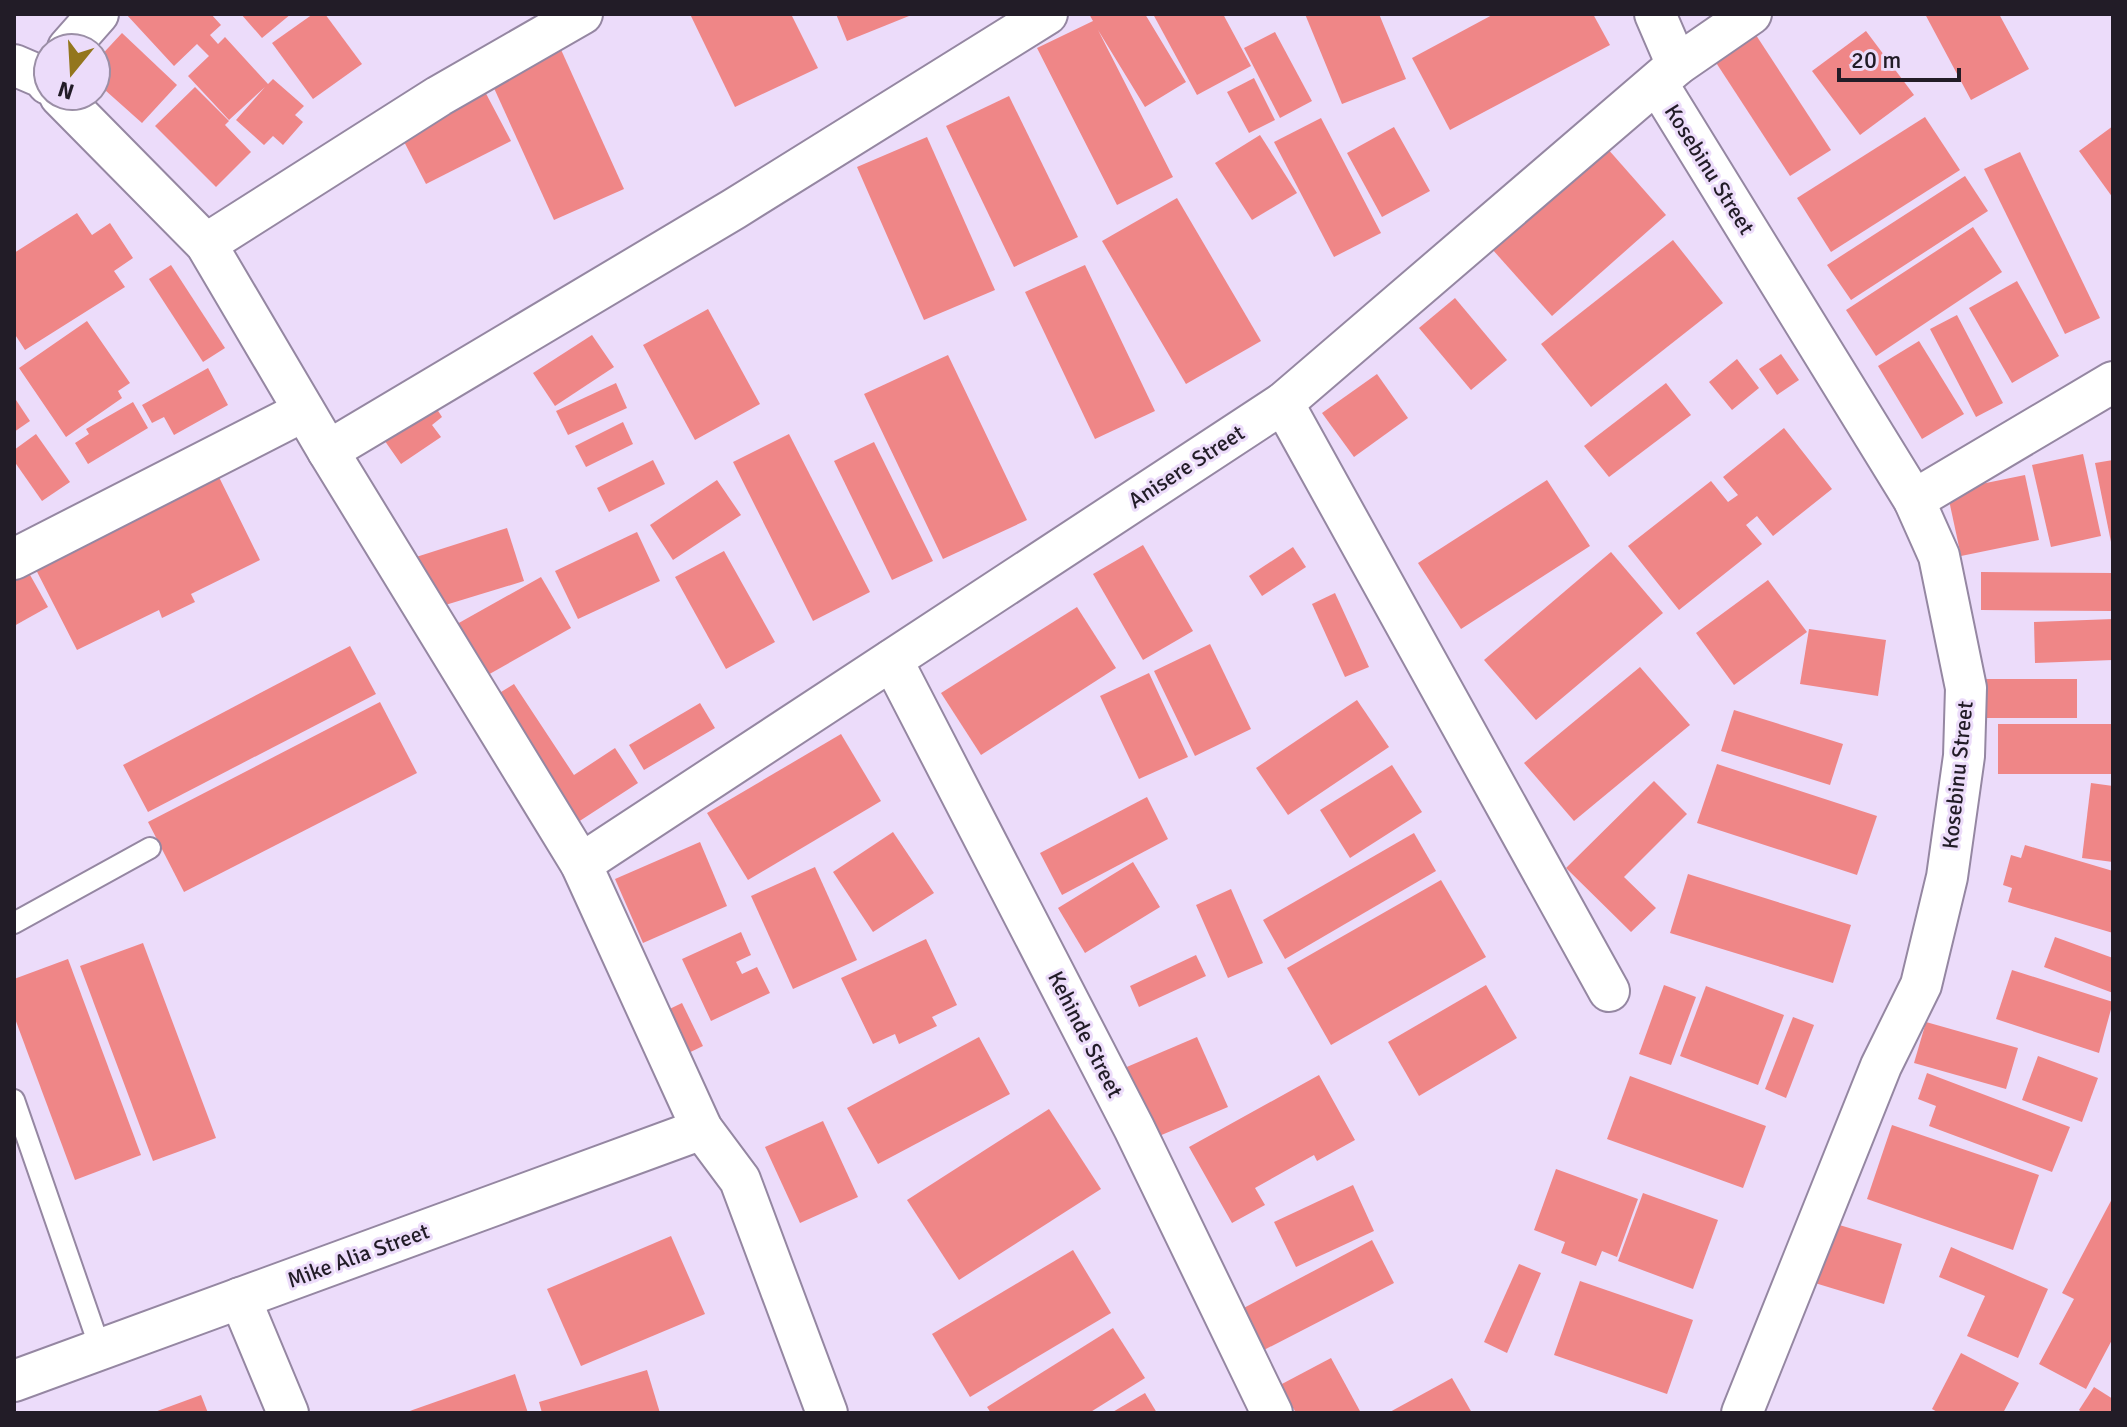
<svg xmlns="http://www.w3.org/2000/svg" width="2127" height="1427" font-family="Signika,sans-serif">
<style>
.building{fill:#ef8687}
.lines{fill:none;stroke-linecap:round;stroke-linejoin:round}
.service-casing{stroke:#9587a2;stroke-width:24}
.minor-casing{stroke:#9587a2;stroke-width:44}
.service{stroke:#fff;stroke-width:20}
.minor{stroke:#fff;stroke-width:40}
.labels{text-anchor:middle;stroke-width:6;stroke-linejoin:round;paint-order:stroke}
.street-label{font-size:22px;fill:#221c27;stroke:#ecdcfa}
</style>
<rect width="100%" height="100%" fill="#ecdcfa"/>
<g class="building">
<polygon points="126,14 211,14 221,25 210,35 218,44 225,37 268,84 273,79 304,106 295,115 303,122 283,145 273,136 264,145 236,120 265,87 229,120 188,76 209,56 197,44 174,66"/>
<polygon points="241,14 291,14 262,38"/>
<polygon points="313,14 325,14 362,64 313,99 272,43"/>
<polygon points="690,14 791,14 818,68 735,107"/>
<polygon points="836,14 914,14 847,41"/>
<polygon points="1089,14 1145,14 1186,82 1145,107 1098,30 1173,177 1117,205 1037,48 1093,21"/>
<polygon points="1153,14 1223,14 1251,66 1197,95"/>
<polygon points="1305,14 1379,14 1406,79 1342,104"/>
<polygon points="1494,14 1593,14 1610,45 1450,130 1412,58"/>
<polygon points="1925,14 1999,14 2029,69 1971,100"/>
<polygon points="1866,31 1914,95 1860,135 1812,71"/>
<polygon points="1275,32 1312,101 1280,118 1244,48"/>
<polygon points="1754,32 1831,150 1790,176 1713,58"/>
<polygon points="122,33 177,85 142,123 96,82 96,61"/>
<polygon points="558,43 624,189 554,220 488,75"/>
<polygon points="1254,78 1275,120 1249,133 1227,92"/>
<polygon points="482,86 511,141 426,184 398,130"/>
<polygon points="195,87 229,121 225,125 251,152 216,187 155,126"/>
<polygon points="1009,96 1078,237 1014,267 946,126"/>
<polygon points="1925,117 1960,170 1831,252 1797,198"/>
<polygon points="1321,118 1381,233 1334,257 1274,142"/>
<polygon points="2113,126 2113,198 2079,151"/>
<polygon points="1394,127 1430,191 1382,217 1347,153"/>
<polygon points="1260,135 1297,193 1252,220 1215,163"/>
<polygon points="927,137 995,290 924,320 857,167"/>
<polygon points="1607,148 1666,215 1552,316 1492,249"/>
<polygon points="2020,152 2100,318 2065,334 1984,169"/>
<polygon points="1965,176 1988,211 1851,300 1827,265"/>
<polygon points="1177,198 1261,341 1186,384 1102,241"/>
<polygon points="77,213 92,235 110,223 133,258 114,271 125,287 25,350 14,333 14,253"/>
<polygon points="1973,227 2002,272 1876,356 1846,310"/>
<polygon points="1673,240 1723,303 1591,407 1541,344"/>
<polygon points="171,265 225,348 203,362 149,279"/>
<polygon points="1085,265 1155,411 1095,439 1025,292"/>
<polygon points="2017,281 2059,356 2012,383 1969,308"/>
<polygon points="1455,298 1507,360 1471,390 1419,328"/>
<polygon points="708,309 760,404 695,440 643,345"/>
<polygon points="1957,315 2003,403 1976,417 1930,329"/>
<polygon points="87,321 130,383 118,391 122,398 66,437 19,368"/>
<polygon points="592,335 614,367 555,406 533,373"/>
<polygon points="1919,341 1964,414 1922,439 1878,366"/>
<polygon points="1781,354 1799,380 1777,395 1759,369"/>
<polygon points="948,355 1027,520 943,559 864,394"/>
<polygon points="1737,359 1759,388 1732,410 1709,382"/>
<polygon points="208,368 228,405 174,435 164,417 152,423 142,405"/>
<polygon points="1377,374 1408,418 1354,457 1322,413"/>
<polygon points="616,383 627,408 568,435 556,411"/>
<polygon points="1666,383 1691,415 1609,477 1584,446"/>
<polygon points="14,397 30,421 14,432"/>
<polygon points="431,400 442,417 432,425 441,437 401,464 380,434"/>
<polygon points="133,402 148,428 88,464 75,443 89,434 86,429"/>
<polygon points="623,422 633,444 586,467 575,446"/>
<polygon points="1784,428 1832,489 1773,536 1757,516 1746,525 1762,544 1679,610 1628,546 1711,481 1728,502 1738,495 1723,477"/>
<polygon points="36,434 70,482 42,501 14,461 14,450"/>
<polygon points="789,434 870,592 813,621 733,462"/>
<polygon points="874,442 933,561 892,580 834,461"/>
<polygon points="2083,454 2101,536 2051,547 2032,465"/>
<polygon points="653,460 665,484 609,512 597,488"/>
<polygon points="2113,460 2113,547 2112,547 2095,463"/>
<polygon points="215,469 260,560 191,594 195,602 162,618 159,610 77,650 31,560"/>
<polygon points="2025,475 2039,540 1961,556 1947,491"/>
<polygon points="717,480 741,515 673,560 650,525"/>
<polygon points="1547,480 1590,546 1461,629 1418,563"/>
<polygon points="507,528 524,581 429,610 413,558"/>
<polygon points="637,532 660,581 578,619 555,571"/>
<polygon points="1143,545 1193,631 1143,660 1093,574"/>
<polygon points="1293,547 1306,567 1262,596 1249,576"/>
<polygon points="724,551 775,642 726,669 675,577"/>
<polygon points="1611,552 1663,613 1536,720 1484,660"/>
<polygon points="20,557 48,607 14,626 14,561"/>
<polygon points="1981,572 2113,573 2113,611 1981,610"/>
<polygon points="541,577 571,628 486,676 457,624"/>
<polygon points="1768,580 1807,632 1734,685 1696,633"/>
<polygon points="1335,593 1369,667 1345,677 1312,604"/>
<polygon points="1077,607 1116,668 981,755 941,693"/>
<polygon points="2113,619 2113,660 2035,663 2034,622"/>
<polygon points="1809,629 1886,640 1878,696 1800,684"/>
<polygon points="1210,644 1251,729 1195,756 1154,671"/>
<polygon points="350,646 376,694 148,812 123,765"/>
<polygon points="1640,667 1690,725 1574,821 1524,763"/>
<polygon points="1149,673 1188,757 1139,779 1100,696"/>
<polygon points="1986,679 2077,679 2077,718 1987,718"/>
<polygon points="514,684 574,775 615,748 638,783 572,826 488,700"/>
<polygon points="1357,700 1389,747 1288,815 1256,768"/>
<polygon points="380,702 417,773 184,892 148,822"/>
<polygon points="700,703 715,728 644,770 629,745"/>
<polygon points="1734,710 1843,744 1830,785 1721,751"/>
<rect x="1998" y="724" width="115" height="50"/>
<polygon points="841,734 881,801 748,880 707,813"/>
<polygon points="1717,764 1877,816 1857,875 1697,823"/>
<polygon points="1392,765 1422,812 1350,858 1320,810"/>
<polygon points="1654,781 1687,814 1624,877 1656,908 1631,932 1566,868"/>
<polygon points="2091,783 2113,786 2113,862 2082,858"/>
<polygon points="1147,797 1168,839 1062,895 1040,853"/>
<polygon points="893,832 934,893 873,932 833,872"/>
<polygon points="1414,833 1436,871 1285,959 1263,920"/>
<polygon points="700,842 727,906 643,943 615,879"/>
<polygon points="2025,845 2113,871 2113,933 2008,902 2012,888 2003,885 2011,855 2021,858"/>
<polygon points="1133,862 1160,907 1085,953 1058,908"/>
<polygon points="815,867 857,960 793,989 751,896"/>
<polygon points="1688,874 1851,925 1833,983 1670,933"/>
<polygon points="1441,880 1486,957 1331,1045 1287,968"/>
<polygon points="1231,889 1263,963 1228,978 1196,905"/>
<polygon points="741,932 751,955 736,962 742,974 757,967 770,993 711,1021 682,959"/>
<polygon points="2055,937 2113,958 2113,993 2044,967"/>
<polygon points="926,939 957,1005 932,1017 937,1026 899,1044 895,1034 873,1044 841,978"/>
<polygon points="143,943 216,1138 153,1161 80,966"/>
<polygon points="1196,955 1206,976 1139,1007 1130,986"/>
<polygon points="68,959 141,1155 75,1180 14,1016 14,979"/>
<polygon points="2012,970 2113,1002 2099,1053 1996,1019"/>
<polygon points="1486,985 1517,1038 1419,1096 1388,1042"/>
<polygon points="1664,985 1696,997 1671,1065 1639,1054"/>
<polygon points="1706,986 1784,1015 1758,1085 1680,1056"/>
<polygon points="682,1003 703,1046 678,1058 657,1015"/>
<polygon points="1793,1017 1814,1025 1786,1098 1765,1089"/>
<polygon points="1926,1022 2018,1048 2006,1089 1914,1063"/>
<polygon points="979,1037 1010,1094 878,1164 847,1108"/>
<polygon points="1197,1037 1228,1107 1152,1139 1122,1069"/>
<polygon points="2038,1056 2098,1078 2082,1122 2022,1100"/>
<polygon points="1927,1073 2070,1127 2052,1172 1929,1126 1936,1106 1918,1099"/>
<polygon points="1319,1075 1355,1140 1317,1161 1314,1155 1255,1188 1265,1205 1232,1223 1189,1147"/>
<polygon points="1630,1076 1766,1126 1743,1188 1607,1139"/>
<polygon points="1049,1109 1101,1189 959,1280 907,1200"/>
<polygon points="823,1121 858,1197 800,1223 765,1147"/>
<polygon points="1892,1125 2039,1175 2013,1250 1867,1199"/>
<polygon points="1556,1169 1638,1199 1617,1257 1602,1251 1596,1266 1561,1253 1565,1242 1534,1230"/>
<polygon points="1353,1185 1374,1231 1296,1267 1274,1222"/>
<polygon points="1643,1193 1718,1220 1693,1289 1618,1261"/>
<polygon points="2113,1197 2113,1338 2086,1389 2039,1364 2074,1299 2062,1293"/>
<polygon points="1823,1220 1902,1244 1884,1304 1805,1280"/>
<polygon points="671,1236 705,1314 581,1366 547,1289"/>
<polygon points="1372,1240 1394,1283 1262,1351 1240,1310"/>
<polygon points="1951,1247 2048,1289 2018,1358 1967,1336 1985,1296 1939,1277"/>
<polygon points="1073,1250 1111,1313 970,1397 932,1334"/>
<polygon points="1519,1264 1541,1273 1507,1353 1484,1342"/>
<polygon points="1580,1281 1693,1320 1667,1394 1554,1355"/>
<polygon points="1113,1328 1145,1378 1089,1413 991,1413 987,1407"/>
<polygon points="1961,1353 2019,1383 2003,1413 1939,1413 1932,1409"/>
<polygon points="1331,1358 1361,1413 1296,1413 1280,1385"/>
<polygon points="647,1370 660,1413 542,1413 539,1402"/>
<polygon points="515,1374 528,1413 404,1413"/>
<polygon points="1452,1378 1472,1413 1388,1413"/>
<polygon points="2094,1387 2113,1399 2113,1413 2083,1413 2079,1410"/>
<polygon points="1145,1393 1157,1413 1111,1413"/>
<polygon points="201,1395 208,1413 152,1413"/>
</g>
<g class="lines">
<g class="service-casing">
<g id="service">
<polyline points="14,923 150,848"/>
<polyline points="14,1100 100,1348"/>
</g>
</g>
<g class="minor-casing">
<g id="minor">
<polyline points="1655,14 1677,65"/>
<polyline points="68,48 98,14"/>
<polyline points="14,65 42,77 48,84"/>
<polyline points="1657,83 1914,500 1939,556 1966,688 1964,756 1947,877 1921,985 1881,1066 1742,1413"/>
<polyline points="60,96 206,244 328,451 581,864 702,1129 740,1180 827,1413"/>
<polyline points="206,244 439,96 582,14"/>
<polyline points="1283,403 1609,991"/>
<polyline points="328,451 734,209 1047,14"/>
<polyline points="1914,500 2113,382"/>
<polyline points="14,559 304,411"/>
<polyline points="892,660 1134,1128 1272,1413"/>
<polyline points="581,864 1283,403 1677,65 1751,14"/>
<polyline points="240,1298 288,1413"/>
<polyline points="14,1381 702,1129"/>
</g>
</g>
<use href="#service" class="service"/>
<use href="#minor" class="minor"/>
</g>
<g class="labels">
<g class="street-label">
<text transform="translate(1710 169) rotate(58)" y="8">Kosebinu Street</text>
<text transform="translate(1186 466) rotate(-33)" y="8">Anisere Street</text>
<text transform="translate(1957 775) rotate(-84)" y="8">Kosebinu Street</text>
<text transform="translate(1086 1034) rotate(63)" y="8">Kehinde Street</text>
<text transform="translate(358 1255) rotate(-20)" y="8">Mike Alia Street</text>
</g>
</g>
<rect width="2127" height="1427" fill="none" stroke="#221c27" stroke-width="32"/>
<g transform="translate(72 72) rotate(198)"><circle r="38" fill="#ecdcfa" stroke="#9b8fa6" stroke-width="2"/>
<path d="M0-6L14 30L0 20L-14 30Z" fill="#93761d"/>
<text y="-12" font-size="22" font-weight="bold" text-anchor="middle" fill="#221c27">N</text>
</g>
<path d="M1839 68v12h120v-12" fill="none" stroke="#221c27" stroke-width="4"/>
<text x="1851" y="68" font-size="24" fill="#221c27" stroke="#ecdcfa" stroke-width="6" paint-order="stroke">20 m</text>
</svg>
